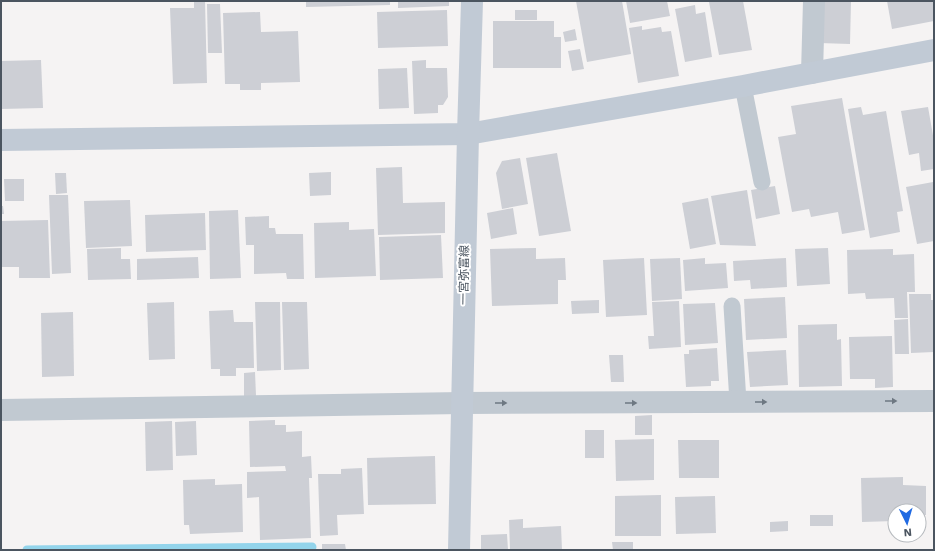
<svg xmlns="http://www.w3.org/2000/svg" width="935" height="551" font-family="'Work Sans','Noto Sans JP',sans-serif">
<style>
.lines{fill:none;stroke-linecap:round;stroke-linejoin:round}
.stream{stroke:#93d4eb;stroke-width:9}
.building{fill:#cdcfd5}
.lane{stroke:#c1c9d1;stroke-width:17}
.street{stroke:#c1c9d1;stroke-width:22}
.secondary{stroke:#c1cad5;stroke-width:22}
.oneway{fill:#6e7882}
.labels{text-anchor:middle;stroke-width:4;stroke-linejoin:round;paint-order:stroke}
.street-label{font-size:12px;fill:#4b5560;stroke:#fff}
</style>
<rect width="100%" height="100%" fill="#f5f3f3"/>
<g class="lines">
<polyline class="stream" points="27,550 312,547"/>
</g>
<g class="building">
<polygon points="194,1 205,1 207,83 173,84 170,8 194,8"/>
<polygon points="306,1 390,1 390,5 306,7"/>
<polygon points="398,1 449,1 449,6 398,8"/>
<polygon points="576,1 622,1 631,54 587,62"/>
<polygon points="626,1 667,1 670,16 630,23"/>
<polygon points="715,1 743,1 752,50 719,55 709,2"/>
<polygon points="820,1 851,1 850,44 819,43"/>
<polygon points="887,1 934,1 934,21 892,29"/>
<polygon points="207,4 220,4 222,53 208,53"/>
<polygon points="695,5 696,14 705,12 712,57 685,62 675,9"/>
<polygon points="447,10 448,46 378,48 377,12"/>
<rect x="515" y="10" width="22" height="10"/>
<polygon points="260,12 261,32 298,31 300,82 261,83 261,90 240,90 240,84 225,84 223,13"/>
<polygon points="493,21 554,21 554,37 561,37 561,68 493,68"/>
<polygon points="642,26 642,30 661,27 662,32 671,31 679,76 638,83 629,28"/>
<polygon points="575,29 577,40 565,42 563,32"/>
<polygon points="580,49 584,69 572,71 568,51"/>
<polygon points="41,60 43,108 1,109 1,61"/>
<polygon points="426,60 426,68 447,68 448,97 443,105 438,105 438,113 414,114 412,61"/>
<polygon points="407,68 409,108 379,109 378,69"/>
<polygon points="842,98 865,230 842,234 838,212 811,217 809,209 792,212 778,137 796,134 791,106"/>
<polygon points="861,107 863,115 886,111 903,211 897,212 900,232 870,238 848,109"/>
<polygon points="928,107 934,141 934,169 921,171 919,153 909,155 901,111"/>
<polygon points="557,153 571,231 539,236 526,158"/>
<polygon points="520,158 528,204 502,209 496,173 502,161"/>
<polygon points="402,167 403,203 445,202 445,233 378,235 376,168"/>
<polygon points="331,172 331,195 310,196 309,173"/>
<polygon points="55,173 66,173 67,193 56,194"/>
<polygon points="4,179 24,179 24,201 5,201"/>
<polygon points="933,182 934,189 934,241 917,244 906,187"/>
<polygon points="775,186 780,214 756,219 751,190"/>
<polygon points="747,190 756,246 720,245 711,196"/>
<polygon points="49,195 68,195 71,273 52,274"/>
<polygon points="708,198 716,244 690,249 682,203"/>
<polygon points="130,200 132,246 86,248 84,201"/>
<polygon points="1,206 3,206 4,214 1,214"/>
<polygon points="513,208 517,234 491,239 487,213"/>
<polygon points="238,210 241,278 210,279 209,211"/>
<polygon points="205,213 206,250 146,252 145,215"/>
<polygon points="269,216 269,228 275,228 276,234 303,234 304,279 287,279 286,273 254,274 254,245 246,245 245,217"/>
<polygon points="48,220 50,278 19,278 19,267 1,267 1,221"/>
<polygon points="349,222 349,230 374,229 376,276 315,278 314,223"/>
<polygon points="441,235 443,278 380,280 379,237"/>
<polygon points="121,248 121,259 130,259 131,279 88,280 87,249"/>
<polygon points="536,248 536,259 565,258 566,280 558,280 558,304 492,306 490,249"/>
<polygon points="828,248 830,284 797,286 795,249"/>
<polygon points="893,249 893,255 914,254 915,292 907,292 908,318 895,318 894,298 866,299 865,293 848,294 847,250"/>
<polygon points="198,257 199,278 137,280 137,259"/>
<polygon points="644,258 647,315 606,317 603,260"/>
<polygon points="680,258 682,299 652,301 650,259"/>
<polygon points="705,258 705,264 726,263 728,288 685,291 683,260"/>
<polygon points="786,258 787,287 751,289 750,280 734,281 733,261"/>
<polygon points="909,294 931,294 931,300 934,300 934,352 911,353"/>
<polygon points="785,297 787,338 746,340 744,299"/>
<polygon points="599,300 599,313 572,314 571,301"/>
<polygon points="679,301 681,347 649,349 648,336 654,336 652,302"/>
<polygon points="174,302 175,359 149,360 147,303"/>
<polygon points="255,302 280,302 281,370 257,371"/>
<polygon points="282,302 307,302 309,369 284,370"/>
<polygon points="715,303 718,343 685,345 683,304"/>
<polygon points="233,310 234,322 253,322 254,368 236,368 236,376 220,376 220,369 211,369 209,311"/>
<polygon points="73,312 74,376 42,377 41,313"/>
<polygon points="908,319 909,354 895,354 894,320"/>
<polygon points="837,324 837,340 841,339 842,386 799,387 798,325"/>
<polygon points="892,336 893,387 875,388 875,379 850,379 849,337"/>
<polygon points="717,348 719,381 711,381 711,386 686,387 684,354 689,354 689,350"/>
<polygon points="786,350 788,385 750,387 747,352"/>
<polygon points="609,355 623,355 624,382 611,382"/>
<polygon points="255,372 256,396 244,396 244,373"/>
<polygon points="652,415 652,435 635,435 635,416"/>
<polygon points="275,420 275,425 286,425 286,432 302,431 302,457 311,456 312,478 309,478 311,538 260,540 259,497 247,498 247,472 286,471 285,466 250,467 249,421"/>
<polygon points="172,421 173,470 146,471 145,422"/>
<polygon points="196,421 197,455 176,456 175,422"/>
<rect x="585" y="430" width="19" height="28"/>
<polygon points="654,439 654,480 616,481 615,440"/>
<polygon points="678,440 719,440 719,478 679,478"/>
<polygon points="435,456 436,504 368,505 367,458"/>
<polygon points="362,468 364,514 337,515 338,535 320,536 318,474 341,474 341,469"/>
<polygon points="903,477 903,485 926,486 926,515 919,515 919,511 895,511 895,521 862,522 861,478"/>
<polygon points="215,479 215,485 242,484 243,532 190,534 189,525 184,525 183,480"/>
<polygon points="661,495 661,536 615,536 615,496"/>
<polygon points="715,496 716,533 676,534 675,497"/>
<rect x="810" y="515" width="23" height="11"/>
<polygon points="523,519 523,528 561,526 562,550 510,550 509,520"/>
<polygon points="788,521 788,531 770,532 770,522"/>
<polygon points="507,534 508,550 481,550 481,535"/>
<polygon points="612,542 633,542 633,550 613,550"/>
<polygon points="322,544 345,544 346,550 322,550"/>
</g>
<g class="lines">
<g class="lane">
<polyline points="743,86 762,182"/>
<polyline points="732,306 738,402"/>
</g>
<g class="street">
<polyline points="812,73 814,1"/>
<polyline points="1,410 462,403 934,401"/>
</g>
<g class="secondary">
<polyline points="1,140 468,134 743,86 934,50"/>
<polyline points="459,550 468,134 472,1"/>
</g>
</g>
<defs><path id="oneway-solid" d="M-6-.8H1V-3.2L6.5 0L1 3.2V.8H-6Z"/></defs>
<g class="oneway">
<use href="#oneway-solid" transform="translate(891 401)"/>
<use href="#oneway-solid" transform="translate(761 402)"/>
<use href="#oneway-solid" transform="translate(501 403)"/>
<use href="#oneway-solid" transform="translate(631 403)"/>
</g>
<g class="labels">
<g class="street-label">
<text transform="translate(464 275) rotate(-89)" y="4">一宮弥富線</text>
</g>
</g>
<rect width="935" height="551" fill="none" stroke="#4b5560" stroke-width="4"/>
<g transform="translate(907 523) rotate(175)"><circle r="19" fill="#ffffff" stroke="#b7bbbf"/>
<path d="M0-3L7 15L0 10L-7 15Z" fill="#206ae2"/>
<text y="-6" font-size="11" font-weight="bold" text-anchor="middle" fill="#4b5560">N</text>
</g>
</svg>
